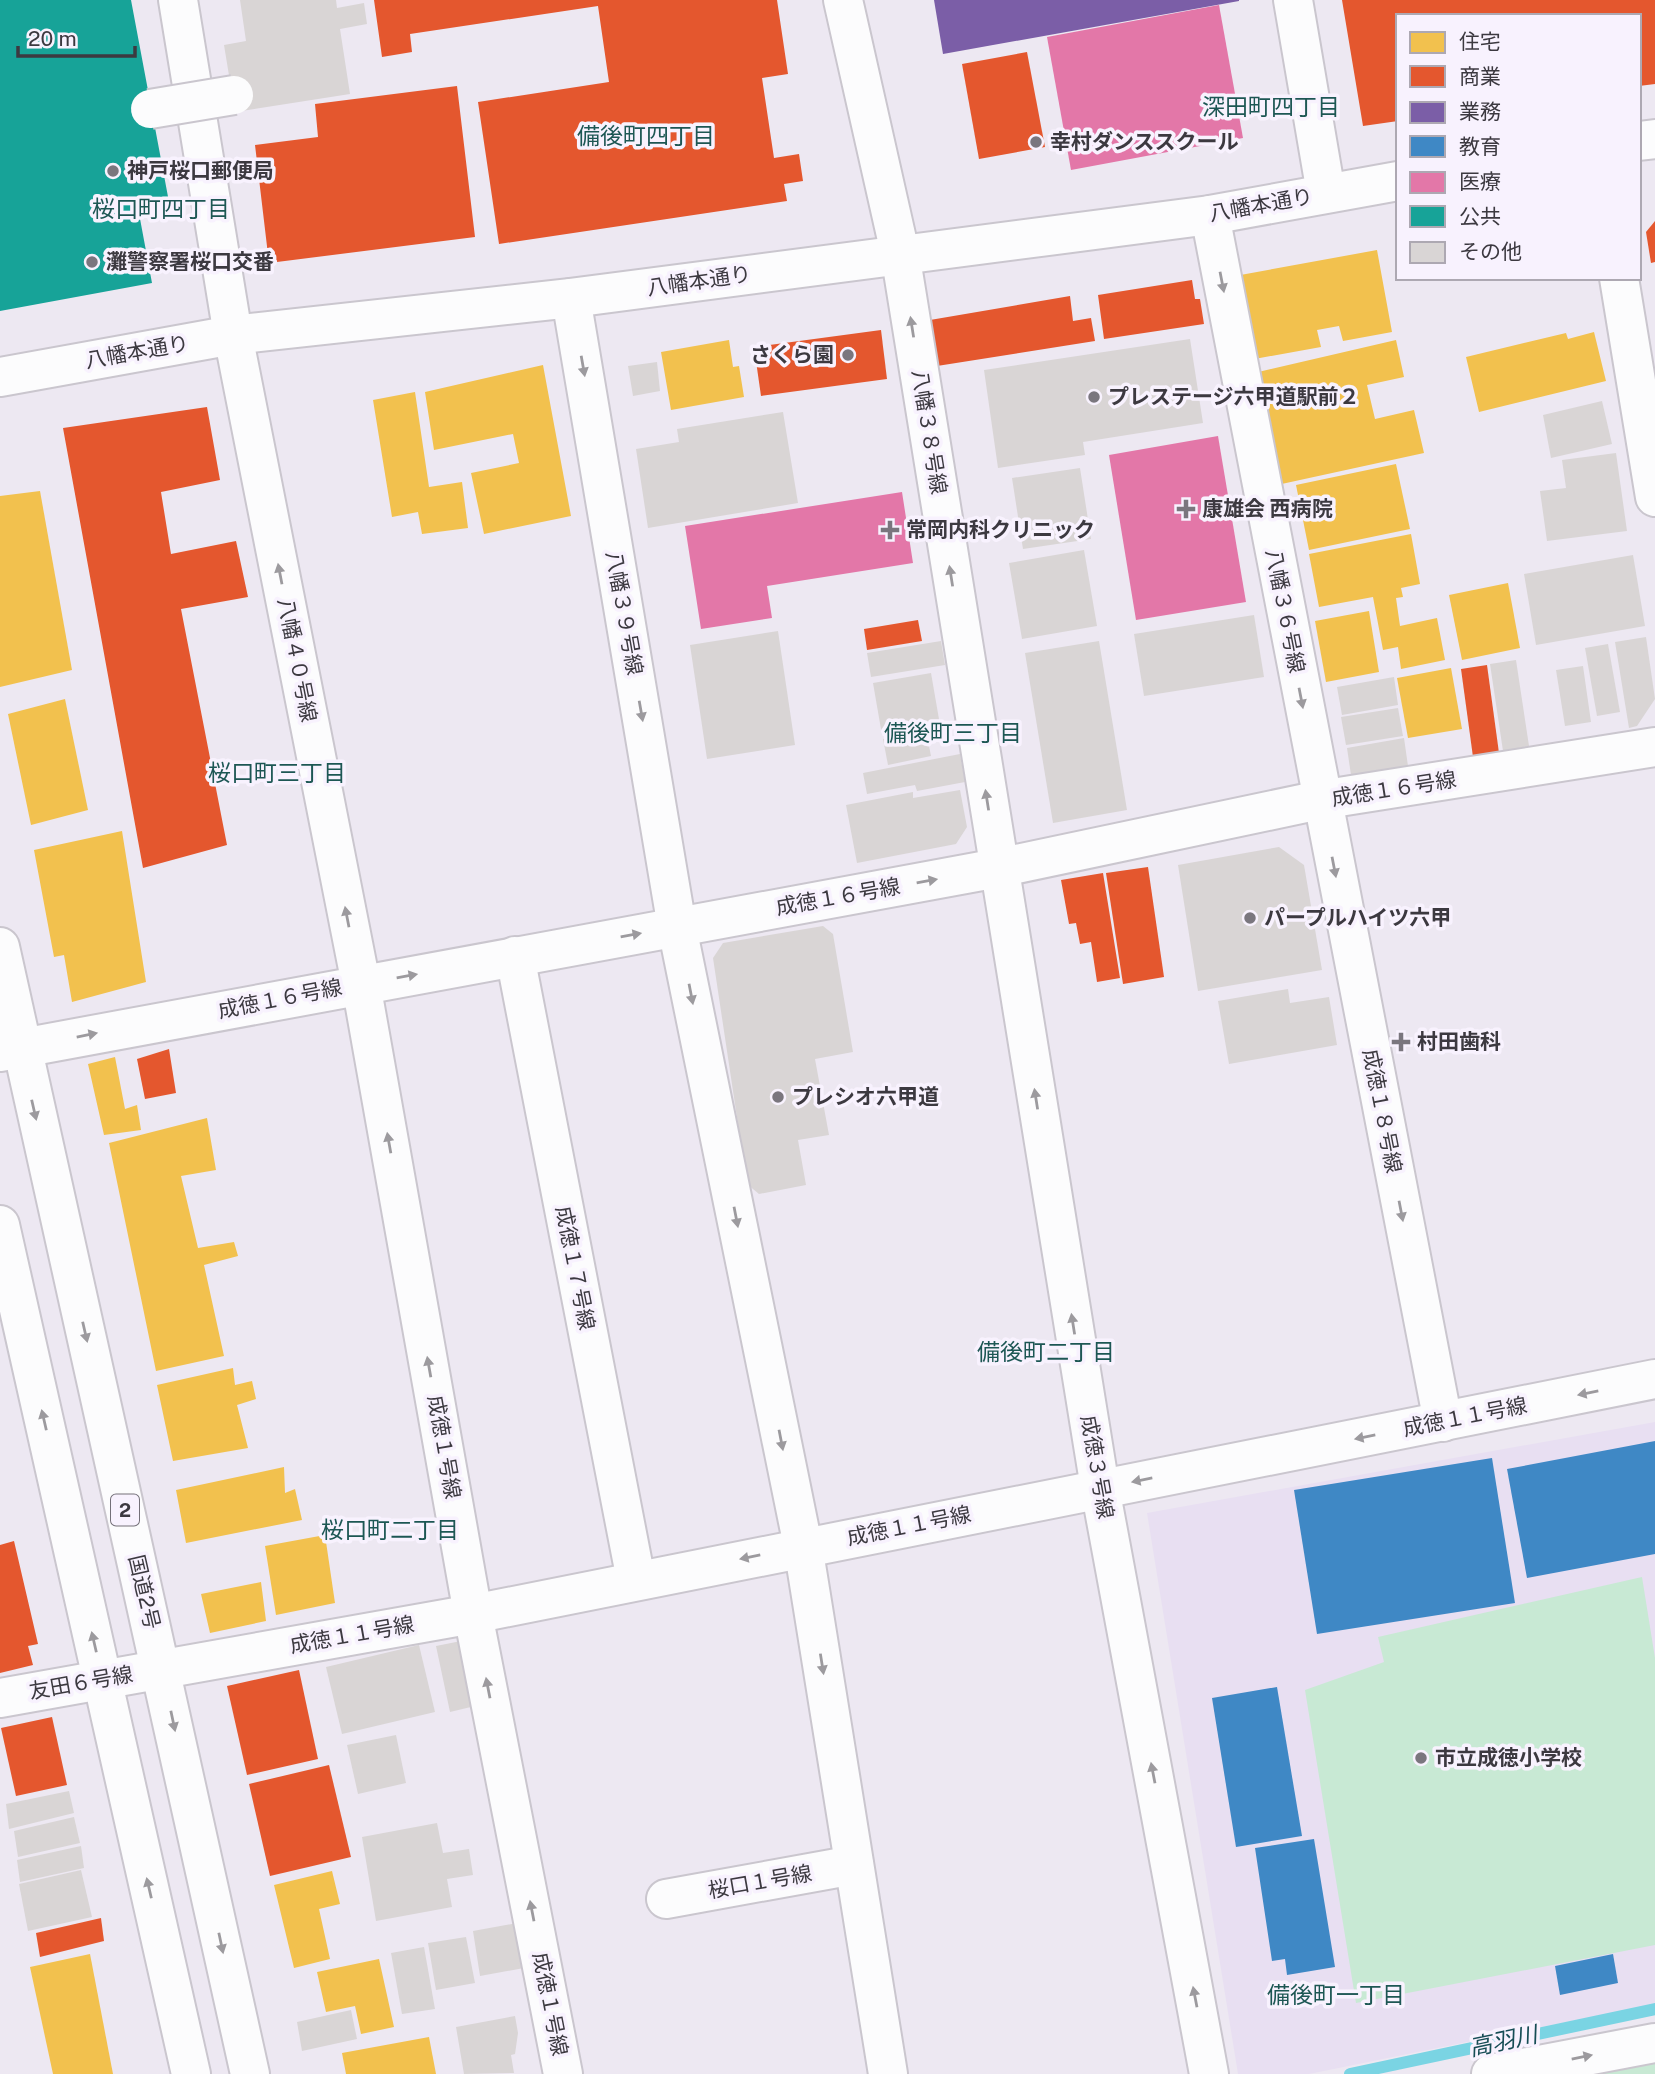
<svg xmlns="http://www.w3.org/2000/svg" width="1655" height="2074" font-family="'Public Sans','Noto Sans JP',sans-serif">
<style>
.built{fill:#e8dff2}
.green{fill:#c8e9d4}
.homes{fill:#f2c14e}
.shops{fill:#e4572e}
.offices{fill:#7b5ea7}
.schools{fill:#3f88c5}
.health{fill:#e377a8}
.public{fill:#17a398}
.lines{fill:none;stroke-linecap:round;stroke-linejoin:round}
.stream{stroke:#7ad4e3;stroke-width:12}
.building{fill:#d9d5d5}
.minor-casing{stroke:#cac6ce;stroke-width:42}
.highway-casing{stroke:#cac6ce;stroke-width:42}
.minor{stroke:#fcfcfd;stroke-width:38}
.highway{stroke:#fcfcfd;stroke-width:38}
.minor-bridge-casing{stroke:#cac6ce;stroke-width:42;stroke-linecap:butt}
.minor-bridge{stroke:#fcfcfd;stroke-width:38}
.oneway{fill:#9c9a9e}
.poi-dot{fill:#7a767e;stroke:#f8f2fe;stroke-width:2.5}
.labels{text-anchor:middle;stroke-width:7;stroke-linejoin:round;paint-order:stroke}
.shield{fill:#f8f2fe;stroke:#747079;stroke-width:2}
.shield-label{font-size:19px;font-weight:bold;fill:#3c3940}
.poi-label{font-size:21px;font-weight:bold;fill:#3c3940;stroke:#f8f2fe;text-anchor:start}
.street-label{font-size:21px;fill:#3c3940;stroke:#f8f2fe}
.neighbourhood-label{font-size:23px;fill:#1d5754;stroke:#f8f2fe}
.water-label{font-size:23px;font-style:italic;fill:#164d55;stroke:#f8f2fe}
</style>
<rect width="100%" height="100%" fill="#ede8f2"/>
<polygon class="built" points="1655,1422 1655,2004 1309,2074 1238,2074 1147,1513"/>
<g class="green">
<polygon points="1642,1577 1655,1658 1655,1945 1356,2003 1305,1690 1384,1662 1378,1637"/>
<polygon points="1655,2058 1655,2074 1575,2074"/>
</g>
<g class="homes">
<polygon points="1377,250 1392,332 1343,341 1339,326 1317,330 1321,347 1249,360 1235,276"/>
<polygon points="1594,332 1606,381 1479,412 1466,357 1566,333 1568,339"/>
<polygon points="729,340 733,367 739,366 744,397 671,410 661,352"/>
<polygon points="1396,340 1404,377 1367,385 1375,419 1414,410 1424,453 1277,485 1254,373"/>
<polygon points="543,365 571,516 484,534 471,473 519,463 513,434 434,450 425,392"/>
<polygon points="415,392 429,487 462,482 468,528 422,534 418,512 392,517 373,400"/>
<polygon points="1396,464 1410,529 1309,550 1296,485"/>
<polygon points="40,491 72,670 0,687 0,496"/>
<polygon points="1411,534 1420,584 1401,588 1403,597 1396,598 1400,626 1437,618 1445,660 1401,669 1398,647 1383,650 1373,597 1319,607 1309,554"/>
<polygon points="1508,583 1520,648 1462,660 1449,595"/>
<polygon points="1369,611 1379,672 1326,682 1315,621"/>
<polygon points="1451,668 1462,729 1408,738 1397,678"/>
<polygon points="65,699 88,810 31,825 8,714"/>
<polygon points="122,831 146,982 72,1002 64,955 54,957 34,850"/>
<polygon points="115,1057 125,1109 137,1105 141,1130 104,1135 88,1064"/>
<polygon points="207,1118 216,1170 181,1176 198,1248 234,1242 238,1256 204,1265 224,1356 156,1371 109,1143"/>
<polygon points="233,1368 235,1385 252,1381 256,1399 237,1405 248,1448 173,1461 157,1385"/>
<polygon points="284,1467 285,1493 295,1489 302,1520 186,1543 176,1490"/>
<polygon points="325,1535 335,1603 276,1615 265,1546"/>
<polygon points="261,1582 266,1621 210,1633 201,1594"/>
<polygon points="332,1871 340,1904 319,1909 330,1959 294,1968 274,1885"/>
<polygon points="90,1954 113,2074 53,2074 30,1967"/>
<polygon points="379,1959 394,2027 361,2034 355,2006 326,2012 317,1972"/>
<polygon points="429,2037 436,2074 346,2074 342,2053"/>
</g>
<g class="shops">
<polygon points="374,0 777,0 788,74 762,78 774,158 799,154 803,181 784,184 787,201 499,244 478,102 609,82 598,6 410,34 412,52 382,57"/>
<polygon points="1342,0 1655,0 1655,84 1639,86 1639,16 1398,16 1398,121 1363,126"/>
<polygon points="1027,52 1045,147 979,159 962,64"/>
<polygon points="457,86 475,237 269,263 255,145 318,137 315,104"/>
<polygon points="1655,221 1655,262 1651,263 1646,232"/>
<polygon points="1192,280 1195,299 1200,299 1204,324 1104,339 1098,295"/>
<polygon points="1070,296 1073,321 1091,318 1095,341 937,366 930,320"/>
<polygon points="881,330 887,379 761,396 754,347"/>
<polygon points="207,407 220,480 161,492 171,554 236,541 248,597 181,609 227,845 143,868 63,428"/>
<polygon points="918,620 922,641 867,650 864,629"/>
<polygon points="1487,665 1499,753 1473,757 1461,669"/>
<polygon points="1148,867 1164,977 1123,984 1106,873"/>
<polygon points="1103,873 1120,978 1097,982 1091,942 1080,944 1076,923 1069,924 1061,880"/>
<polygon points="169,1049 176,1093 145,1099 137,1059"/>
<polygon points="14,1541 38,1644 28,1646 33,1665 0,1673 0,1545"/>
<polygon points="299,1670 318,1759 247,1775 227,1686"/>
<polygon points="52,1717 67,1785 16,1796 1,1728"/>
<polygon points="329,1765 351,1857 270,1876 249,1784"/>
<polygon points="101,1918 104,1941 40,1957 36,1933"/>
</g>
<polygon class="offices" points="934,0 1239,0 1239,1 943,54"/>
<g class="schools">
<polygon points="1655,1441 1655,1554 1527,1578 1507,1469"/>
<polygon points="1492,1458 1515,1603 1317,1634 1294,1490"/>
<polygon points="1277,1687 1302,1836 1236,1847 1212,1698"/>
<polygon points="1314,1839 1335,1967 1287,1975 1285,1959 1272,1961 1255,1848"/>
<polygon points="1613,1954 1618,1983 1560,1995 1555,1966"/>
</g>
<g class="health">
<polygon points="1219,5 1243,138 1071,170 1047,37"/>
<polygon points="1218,436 1246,602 1136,620 1109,455"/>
<polygon points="902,492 913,563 767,586 772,618 701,629 685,526"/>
</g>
<polygon class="public" points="0,0 131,0 169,202 138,208 152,283 0,311"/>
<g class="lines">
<polyline class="stream" points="1350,2074 1655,2009"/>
</g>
<g class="building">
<polygon points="240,0 336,0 337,8 364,3 367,24 340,29 350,94 235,112 224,45 246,41"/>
<polygon points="1190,339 1203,423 1083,442 1085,455 998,468 984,370"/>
<polygon points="657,362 660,391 633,396 628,366"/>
<polygon points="1602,401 1612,444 1551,458 1543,415"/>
<polygon points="783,412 798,503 648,528 636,449 679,442 677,429"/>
<polygon points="1616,453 1627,531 1547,541 1540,491 1566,488 1562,460"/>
<polygon points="1080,468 1091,539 1023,549 1012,478"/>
<polygon points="1084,550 1097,626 1022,639 1009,563"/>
<polygon points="1633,555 1645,626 1536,645 1524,574"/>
<polygon points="1254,615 1264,677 1144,696 1134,634"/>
<polygon points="778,631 795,745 707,759 690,645"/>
<polygon points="1646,637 1655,699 1637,726 1629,728 1615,642"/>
<polygon points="941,641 945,665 871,677 867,653"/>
<polygon points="1099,641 1127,810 1053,823 1025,653"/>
<polygon points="1608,644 1620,712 1597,716 1585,648"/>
<polygon points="1516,660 1529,746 1503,751 1490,664"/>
<polygon points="1583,666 1591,722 1565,726 1556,670"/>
<polygon points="931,673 940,725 882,735 873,683"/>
<polygon points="1394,677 1398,705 1342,715 1337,687"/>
<polygon points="1398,708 1403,736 1346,745 1341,717"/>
<polygon points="926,731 931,756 888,765 883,739"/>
<polygon points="1404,738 1408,766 1351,775 1347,748"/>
<polygon points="960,754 965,782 917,791 915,785 867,794 863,773"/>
<polygon points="960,790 967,827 956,844 857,863 846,805 913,792 913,798"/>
<polygon points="1279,847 1304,865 1322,970 1198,991 1178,865"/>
<polygon points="823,926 833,934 853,1052 815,1059 829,1135 798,1140 806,1185 759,1194 747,1184 713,958 723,943"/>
<polygon points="1288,989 1290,1003 1329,997 1337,1045 1229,1064 1218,1001"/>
<polygon points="461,1641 475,1706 450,1712 436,1646"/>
<polygon points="419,1645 435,1712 342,1734 326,1667"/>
<polygon points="396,1735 406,1783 358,1794 347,1745"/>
<polygon points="69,1791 74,1813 9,1829 6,1804"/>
<polygon points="74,1817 80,1843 18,1857 14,1831"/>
<polygon points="437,1823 443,1853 469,1849 473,1875 447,1879 452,1907 376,1921 362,1837"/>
<polygon points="81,1846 84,1868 20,1882 17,1860"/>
<polygon points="81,1870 92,1917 28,1931 19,1884"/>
<polygon points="517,1923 524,1968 480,1976 473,1931"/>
<polygon points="466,1937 475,1983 436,1990 428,1943"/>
<polygon points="424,1947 435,2009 402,2014 391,1953"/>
<polygon points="351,2010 357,2039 302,2051 297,2022"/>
<polygon points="515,2016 518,2033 515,2054 511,2055 514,2073 464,2074 456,2027"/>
</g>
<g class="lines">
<g class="minor-casing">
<g id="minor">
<polyline points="178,0 233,335 361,984 473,1614 563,2074"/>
<polyline points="843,0 900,253 1100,1488 1209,2074"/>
<polyline points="1293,0 1326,193"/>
<polyline points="1639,141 1655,139"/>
<polyline points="1210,215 1443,1422"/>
<polyline points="1619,278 1655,497"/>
<polyline points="571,298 677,927 803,1546 888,2074"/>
<polyline points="0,377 233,335 571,298 1210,215 1398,181"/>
<polyline points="515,956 636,1580"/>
<polyline points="0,1052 998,868 1320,800 1655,747"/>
<polyline points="0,1698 473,1614 1655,1379"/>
<polyline points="666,1899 854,1865"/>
<polyline points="1491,2074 1655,2043"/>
</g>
</g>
<g class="highway-casing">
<g id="highway">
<polyline points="0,947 250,2074"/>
<polyline points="0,1225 191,2074"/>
</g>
</g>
<use href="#minor" class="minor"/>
<use href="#highway" class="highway"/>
<g class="minor-bridge-casing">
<polyline id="minor-bridge" points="150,109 234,95"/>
</g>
<use href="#minor-bridge" class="minor-bridge"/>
</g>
<defs><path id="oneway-solid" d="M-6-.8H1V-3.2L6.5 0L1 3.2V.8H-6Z" transform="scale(1.75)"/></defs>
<g class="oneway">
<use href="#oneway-solid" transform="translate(1222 282) rotate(79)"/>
<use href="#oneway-solid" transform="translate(912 327) rotate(-99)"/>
<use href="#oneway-solid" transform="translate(583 366) rotate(80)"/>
<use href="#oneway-solid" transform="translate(280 574) rotate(-101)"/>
<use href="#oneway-solid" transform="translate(951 576) rotate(-99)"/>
<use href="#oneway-solid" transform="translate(1301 698) rotate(79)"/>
<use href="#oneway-solid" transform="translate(641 711) rotate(80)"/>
<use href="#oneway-solid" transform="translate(987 800) rotate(-99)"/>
<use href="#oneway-solid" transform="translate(1334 867) rotate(79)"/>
<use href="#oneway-solid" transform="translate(927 881) rotate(-10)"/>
<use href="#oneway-solid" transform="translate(347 917) rotate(-101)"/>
<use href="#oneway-solid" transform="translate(631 935) rotate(-10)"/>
<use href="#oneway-solid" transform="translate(407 976) rotate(-10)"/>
<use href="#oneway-solid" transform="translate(691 994) rotate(79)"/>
<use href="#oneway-solid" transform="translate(87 1035) rotate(-11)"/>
<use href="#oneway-solid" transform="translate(1036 1099) rotate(-99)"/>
<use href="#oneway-solid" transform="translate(34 1110) rotate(77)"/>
<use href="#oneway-solid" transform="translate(389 1143) rotate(-100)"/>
<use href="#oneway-solid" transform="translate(1401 1211) rotate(79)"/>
<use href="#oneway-solid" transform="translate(736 1217) rotate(79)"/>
<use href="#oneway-solid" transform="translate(1073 1324) rotate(-99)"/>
<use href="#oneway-solid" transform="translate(85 1332) rotate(77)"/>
<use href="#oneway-solid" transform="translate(429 1367) rotate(-100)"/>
<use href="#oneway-solid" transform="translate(1588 1393) rotate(169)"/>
<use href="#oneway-solid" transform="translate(44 1420) rotate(-103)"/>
<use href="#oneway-solid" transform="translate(1365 1437) rotate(169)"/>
<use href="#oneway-solid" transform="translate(781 1440) rotate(79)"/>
<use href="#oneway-solid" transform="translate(1142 1480) rotate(169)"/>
<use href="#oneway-solid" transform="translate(750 1557) rotate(168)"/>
<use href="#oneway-solid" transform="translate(94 1642) rotate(-103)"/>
<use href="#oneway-solid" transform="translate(822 1664) rotate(81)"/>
<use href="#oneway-solid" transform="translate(488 1688) rotate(-101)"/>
<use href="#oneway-solid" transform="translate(173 1721) rotate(78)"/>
<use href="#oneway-solid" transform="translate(1153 1773) rotate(-101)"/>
<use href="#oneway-solid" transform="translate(149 1888) rotate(-103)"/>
<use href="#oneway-solid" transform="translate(532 1911) rotate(-101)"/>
<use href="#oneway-solid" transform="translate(221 1943) rotate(78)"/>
<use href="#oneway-solid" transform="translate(1195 1997) rotate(-101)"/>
<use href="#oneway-solid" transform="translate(1582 2057) rotate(-11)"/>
</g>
<g class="poi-dot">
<circle cx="1036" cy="142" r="7"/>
<circle cx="113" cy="171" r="7"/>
<circle cx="92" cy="262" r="7"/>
<circle cx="848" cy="355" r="7"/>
<circle cx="1094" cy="397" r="7"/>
<path d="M1182.5 498.5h7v7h7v7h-7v7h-7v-7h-7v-7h7z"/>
<path d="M886.5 519.5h7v7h7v7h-7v7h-7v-7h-7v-7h7z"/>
<circle cx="1250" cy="918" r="7"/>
<path d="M1397.5 1031.5h7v7h7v7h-7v7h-7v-7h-7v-7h7z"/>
<circle cx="778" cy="1097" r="7"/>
<circle cx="1421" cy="1758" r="7"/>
</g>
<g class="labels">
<rect class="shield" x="111" y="1494.5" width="28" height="31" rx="5"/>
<g class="shield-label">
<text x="125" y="1517">2</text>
</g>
<g class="poi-label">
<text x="1050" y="149">幸村ダンススクール</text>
<text x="127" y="178">神戸桜口郵便局</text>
<text x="106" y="269">灘警察署桜口交番</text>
<text x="834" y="362" text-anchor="end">さくら園</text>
<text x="1108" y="404">プレステージ六甲道駅前２</text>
<text x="1202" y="516">康雄会 西病院</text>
<text x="906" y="537">常岡内科クリニック</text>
<text x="1264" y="925">パープルハイツ六甲</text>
<text x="1417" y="1049">村田歯科</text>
<text x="792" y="1104">プレシオ六甲道</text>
<text x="1435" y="1765">市立成徳小学校</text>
</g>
<g class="street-label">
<text transform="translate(1261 205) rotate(-10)" y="7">八幡本通り</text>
<text transform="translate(699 281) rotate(-8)" y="7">八幡本通り</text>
<text transform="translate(137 352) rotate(-10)" y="7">八幡本通り</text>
<text transform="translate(929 432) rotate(81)" y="7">八幡３８号線</text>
<text transform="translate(1285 611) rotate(79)" y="7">八幡３６号線</text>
<text transform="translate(624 613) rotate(80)" y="7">八幡３９号線</text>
<text transform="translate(297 660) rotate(79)" y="7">八幡４０号線</text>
<text transform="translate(1394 789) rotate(-9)" y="7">成徳１６号線</text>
<text transform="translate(838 897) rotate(-10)" y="7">成徳１６号線</text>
<text transform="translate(280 999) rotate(-11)" y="7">成徳１６号線</text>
<text transform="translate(1382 1111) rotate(79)" y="7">成徳１８号線</text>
<text transform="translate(575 1268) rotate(79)" y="7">成徳１７号線</text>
<text transform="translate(1465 1417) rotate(-11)" y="7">成徳１１号線</text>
<text transform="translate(444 1447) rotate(80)" y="7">成徳１号線</text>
<text transform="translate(1097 1467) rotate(80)" y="7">成徳３号線</text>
<text transform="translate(909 1526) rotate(-11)" y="7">成徳１１号線</text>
<text transform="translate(144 1592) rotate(77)" y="7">国道2号</text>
<text transform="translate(352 1635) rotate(-10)" y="7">成徳１１号線</text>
<text transform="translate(81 1683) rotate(-10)" y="7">友田６号線</text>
<text transform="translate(760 1882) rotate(-10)" y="7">桜口１号線</text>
<text transform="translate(550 2004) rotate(79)" y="7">成徳１号線</text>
</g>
<g class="neighbourhood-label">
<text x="1271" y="115">深田町四丁目</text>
<text x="646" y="144">備後町四丁目</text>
<text x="161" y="217">桜口町四丁目</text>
<text x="953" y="741">備後町三丁目</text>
<text x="277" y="781">桜口町三丁目</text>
<text x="1046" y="1360">備後町二丁目</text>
<text x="390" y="1538">桜口町二丁目</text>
<text x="1336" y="2003">備後町一丁目</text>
</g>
<g class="water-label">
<text transform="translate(1503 2041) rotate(-12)" y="8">高羽川</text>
</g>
</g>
<rect x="1396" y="14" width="245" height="266" fill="#f8f2fe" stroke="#ada8b2" stroke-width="2"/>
<rect x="1410" y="32" width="35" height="21" fill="#f2c14e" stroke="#ada8b2" stroke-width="2"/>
<text x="1459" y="49" font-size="21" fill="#3c3940">住宅</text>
<rect x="1410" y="66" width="35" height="21" fill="#e4572e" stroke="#ada8b2" stroke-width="2"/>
<text x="1459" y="84" font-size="21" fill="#3c3940">商業</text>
<rect x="1410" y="102" width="35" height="21" fill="#7b5ea7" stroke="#ada8b2" stroke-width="2"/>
<text x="1459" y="119" font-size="21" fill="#3c3940">業務</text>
<rect x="1410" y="136" width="35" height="21" fill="#3f88c5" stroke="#ada8b2" stroke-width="2"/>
<text x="1459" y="154" font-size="21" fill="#3c3940">教育</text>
<rect x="1410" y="172" width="35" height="21" fill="#e377a8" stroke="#ada8b2" stroke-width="2"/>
<text x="1459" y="189" font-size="21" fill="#3c3940">医療</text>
<rect x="1410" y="206" width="35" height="21" fill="#17a398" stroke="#ada8b2" stroke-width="2"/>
<text x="1459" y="224" font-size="21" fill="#3c3940">公共</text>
<rect x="1410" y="242" width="35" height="21" fill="#d9d5d5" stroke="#ada8b2" stroke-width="2"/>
<text x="1459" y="259" font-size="21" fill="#3c3940">その他</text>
<path d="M18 46v10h117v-10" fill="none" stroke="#3c3940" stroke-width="3.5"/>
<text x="28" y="46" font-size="21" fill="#3c3940" stroke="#f8f2fe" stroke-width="5" paint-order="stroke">20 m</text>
</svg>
